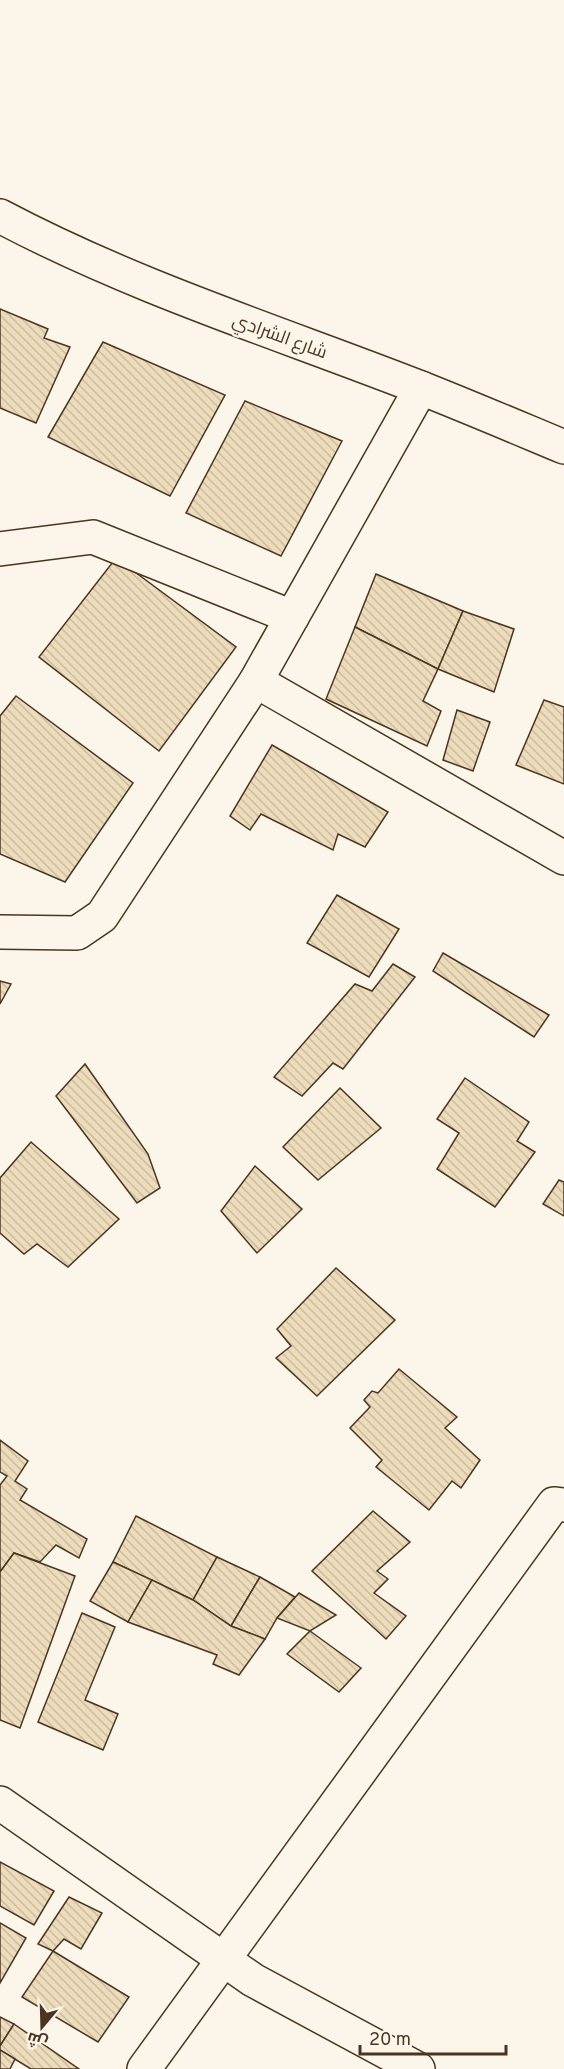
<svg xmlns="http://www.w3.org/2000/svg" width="564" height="2069" font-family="Overpass,Cairo,sans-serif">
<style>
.building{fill:url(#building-back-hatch);stroke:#4a3520;stroke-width:1.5}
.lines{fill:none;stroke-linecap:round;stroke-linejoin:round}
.street-casing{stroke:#4a3520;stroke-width:36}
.secondary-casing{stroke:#4a3520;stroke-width:36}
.street{stroke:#fbf6e9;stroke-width:33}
.secondary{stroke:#fbf6e9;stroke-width:33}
.labels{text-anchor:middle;stroke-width:4.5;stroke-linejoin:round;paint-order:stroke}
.street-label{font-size:18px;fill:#4a3520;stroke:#fbf6e9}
</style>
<defs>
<pattern id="building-back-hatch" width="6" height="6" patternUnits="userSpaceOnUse" patternTransform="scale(1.5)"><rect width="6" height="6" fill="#ecdcbc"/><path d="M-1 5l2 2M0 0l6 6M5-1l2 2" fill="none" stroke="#ccbda1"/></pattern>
</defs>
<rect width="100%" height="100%" fill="#fbf6e9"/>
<g class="building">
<polygon points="0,309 48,329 44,338 70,347 36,423 0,408"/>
<polygon points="103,342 225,395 170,496 48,437"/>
<polygon points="245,401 342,441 281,556 186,513"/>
<polygon points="116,558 236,647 159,751 39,657"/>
<polygon points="376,574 463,611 438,669 355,627"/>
<polygon points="463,611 514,629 494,692 438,669"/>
<polygon points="355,627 438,669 423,701 441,711 427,746 326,699"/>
<polygon points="16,696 133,783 65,882 0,854 0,716"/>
<polygon points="544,700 564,707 564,784 516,765"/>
<polygon points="457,710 490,722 473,771 443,760"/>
<polygon points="272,745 388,812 365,847 338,834 333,850 261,814 250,830 230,816"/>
<polygon points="337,895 399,929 369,977 307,943"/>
<polygon points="443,953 549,1015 534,1037 433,971"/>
<polygon points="393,964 415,977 343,1069 333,1063 302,1096 274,1077 355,984 372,991"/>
<polygon points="0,981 11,984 0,1004"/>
<polygon points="85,1064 148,1154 160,1188 137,1203 56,1096"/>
<polygon points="465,1078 529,1122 517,1141 535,1152 495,1207 437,1169 459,1133 437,1119"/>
<polygon points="340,1088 381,1128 318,1180 283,1147"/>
<polygon points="31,1142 119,1219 68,1267 37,1244 24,1254 0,1233 0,1178"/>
<polygon points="255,1166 302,1209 257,1253 221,1211"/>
<polygon points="559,1180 564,1182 564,1216 543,1204"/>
<polygon points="336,1268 395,1320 317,1396 276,1358 291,1346 277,1329"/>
<polygon points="399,1369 457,1417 445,1428 480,1460 461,1488 452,1481 429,1510 376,1467 382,1460 350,1428 370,1407 364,1400 372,1391 378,1393"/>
<polygon points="0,1440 28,1461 15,1481 27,1489 20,1500 87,1539 79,1558 56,1545 40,1562 14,1553 0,1572 0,1485 7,1476 0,1472"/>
<polygon points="373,1511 410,1542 377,1571 388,1579 374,1593 406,1616 386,1639 312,1571"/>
<polygon points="136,1516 217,1557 193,1600 113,1562"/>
<polygon points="14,1553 75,1576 20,1728 0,1720 0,1572"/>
<polygon points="217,1557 260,1577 231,1626 193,1600"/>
<polygon points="113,1562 152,1580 128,1622 90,1601"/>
<polygon points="260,1577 295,1597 277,1618 265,1639 231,1626"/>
<polygon points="152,1580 193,1600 231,1626 265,1639 239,1675 213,1664 217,1655 128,1622"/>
<polygon points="299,1593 336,1615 310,1631 277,1618"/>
<polygon points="82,1613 115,1627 85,1700 118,1714 103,1750 38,1722"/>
<polygon points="310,1631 361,1668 339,1692 287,1654"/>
<polygon points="0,1862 54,1891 34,1925 0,1906"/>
<polygon points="69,1897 102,1913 81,1949 64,1939 53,1951 38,1944"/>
<polygon points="0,1923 26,1938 0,1983"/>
<polygon points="53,1951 129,1997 98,2042 22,1997"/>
<polygon points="0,2017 14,2024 0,2046"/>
<polygon points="14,2024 79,2069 31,2069 0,2050 0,2046"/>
<polygon points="0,2050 15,2059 10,2069 0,2069"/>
</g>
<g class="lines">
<g class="street-casing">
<g id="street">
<polyline points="0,549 93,537 292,617"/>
<polyline points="256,681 564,858"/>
<polyline points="0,932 77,933 102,916 256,681 421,388"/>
<polyline points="0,1803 253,1980 418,2069"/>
<polyline points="144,2069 554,1504 564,1505"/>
</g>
</g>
<g class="secondary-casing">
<path id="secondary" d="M0 216C134 287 280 333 421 388 469 407 516 427 564 447"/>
</g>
<use href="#street" class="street"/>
<use href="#secondary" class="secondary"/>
</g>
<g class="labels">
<g class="street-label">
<text transform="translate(280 336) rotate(20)" y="6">شارع الشرادي</text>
</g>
</g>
<g transform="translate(42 2027) rotate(199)" stroke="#fbf6e9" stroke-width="4.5" paint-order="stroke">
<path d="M0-4.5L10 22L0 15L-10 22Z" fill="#4a3520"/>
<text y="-9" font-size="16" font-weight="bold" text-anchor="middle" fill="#4a3520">ش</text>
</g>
<path d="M360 2045v9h146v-9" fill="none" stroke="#4a3520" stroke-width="3"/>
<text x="369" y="2045" font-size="18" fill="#4a3520" stroke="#fbf6e9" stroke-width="4.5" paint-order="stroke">20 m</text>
</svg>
